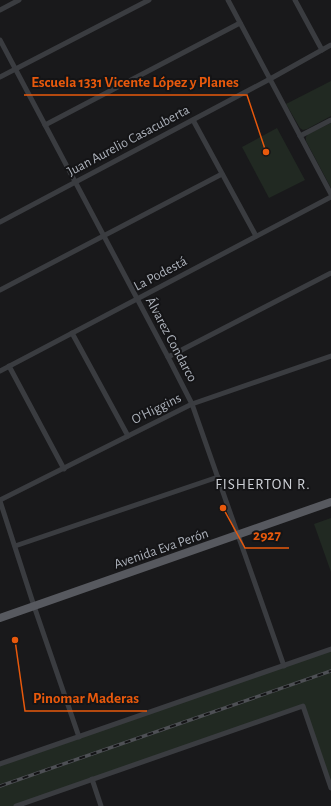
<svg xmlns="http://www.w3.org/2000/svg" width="331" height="806" font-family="'Alegreya Sans',sans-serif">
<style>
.green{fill:#212922}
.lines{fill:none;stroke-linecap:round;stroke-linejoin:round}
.street{stroke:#3a3c40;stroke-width:5}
.primary{stroke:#57595f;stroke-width:8}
.rail-casing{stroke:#4e5055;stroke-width:3.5}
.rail{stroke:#141416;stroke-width:2;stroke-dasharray:6;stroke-linecap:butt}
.labels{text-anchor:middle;stroke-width:4;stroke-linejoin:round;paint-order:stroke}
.street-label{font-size:14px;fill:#acb1ba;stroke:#141416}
.neighbourhood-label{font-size:15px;letter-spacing:1px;fill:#cdd0d6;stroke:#141416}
.leader{fill:none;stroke:#e8590c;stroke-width:1.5}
.callout-dot{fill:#e8590c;stroke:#141416;stroke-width:1.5}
.callout-label{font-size:15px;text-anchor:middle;font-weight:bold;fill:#e8590c;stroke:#141416;stroke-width:4;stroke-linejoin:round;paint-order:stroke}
</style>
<rect width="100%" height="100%" fill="#19191b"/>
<g class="green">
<polygon points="331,81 331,116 307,129 303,130 300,128 286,104"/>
<polygon points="331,123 331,188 306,141 306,137 308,134"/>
<polygon points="277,128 305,180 269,198 242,147"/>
<polygon points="331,518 331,572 314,524"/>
<polygon points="331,649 331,788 303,706 16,806 0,806 0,764"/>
</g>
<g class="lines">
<g class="street">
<polyline points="228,0 331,194"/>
<polyline points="295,0 322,50"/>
<polyline points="0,10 19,0"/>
<polyline points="0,40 168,357 192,404 284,666"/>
<polyline points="0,77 149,0"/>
<polyline points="193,120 256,236"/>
<polyline points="45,125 240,23"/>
<polyline points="300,136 331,120"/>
<polyline points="0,222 270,79 331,45"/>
<polyline points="0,290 222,174"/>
<polyline points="72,333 128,436"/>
<polyline points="168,357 331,273"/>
<polyline points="9,366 64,469"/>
<polyline points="0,371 331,197"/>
<polyline points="0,500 192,404 331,356"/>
<polyline points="0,501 34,606 79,737"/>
<polyline points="15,546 218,477"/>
<polyline points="0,764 331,649"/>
<polyline points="92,779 101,806"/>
<polyline points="16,806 303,706 331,788"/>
</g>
<polyline class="primary" points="0,618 331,502"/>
<g class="rail-casing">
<polyline id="rail" points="0,786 331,671"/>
</g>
<use href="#rail" class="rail"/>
</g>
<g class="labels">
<g class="street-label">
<text transform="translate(128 140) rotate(-28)" y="5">Juan Aurelio Casacuberta</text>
<text transform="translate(160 273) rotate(-28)" y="5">La Podestá</text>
<text transform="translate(172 339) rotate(62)" y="5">Álvarez Condarco</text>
<text transform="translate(156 408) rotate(-26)" y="5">O'Higgins</text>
<text transform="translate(161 548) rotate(-19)" y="5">Avenida Eva Perón</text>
</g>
<g class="neighbourhood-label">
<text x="263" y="489">FISHERTON R.</text>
</g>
</g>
<path class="leader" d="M266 152L247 95H24M223 508L245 548H289M15 640L25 711H147"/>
<g class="callout-dot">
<circle cx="266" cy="152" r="4"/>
<circle cx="223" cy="508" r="4"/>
<circle cx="15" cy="640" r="4"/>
</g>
<g class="callout-label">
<text x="135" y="87">Escuela 1331 Vicente López y Planes</text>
<text x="267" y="540">2927</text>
<text x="86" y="703">Pinomar Maderas</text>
</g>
</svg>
